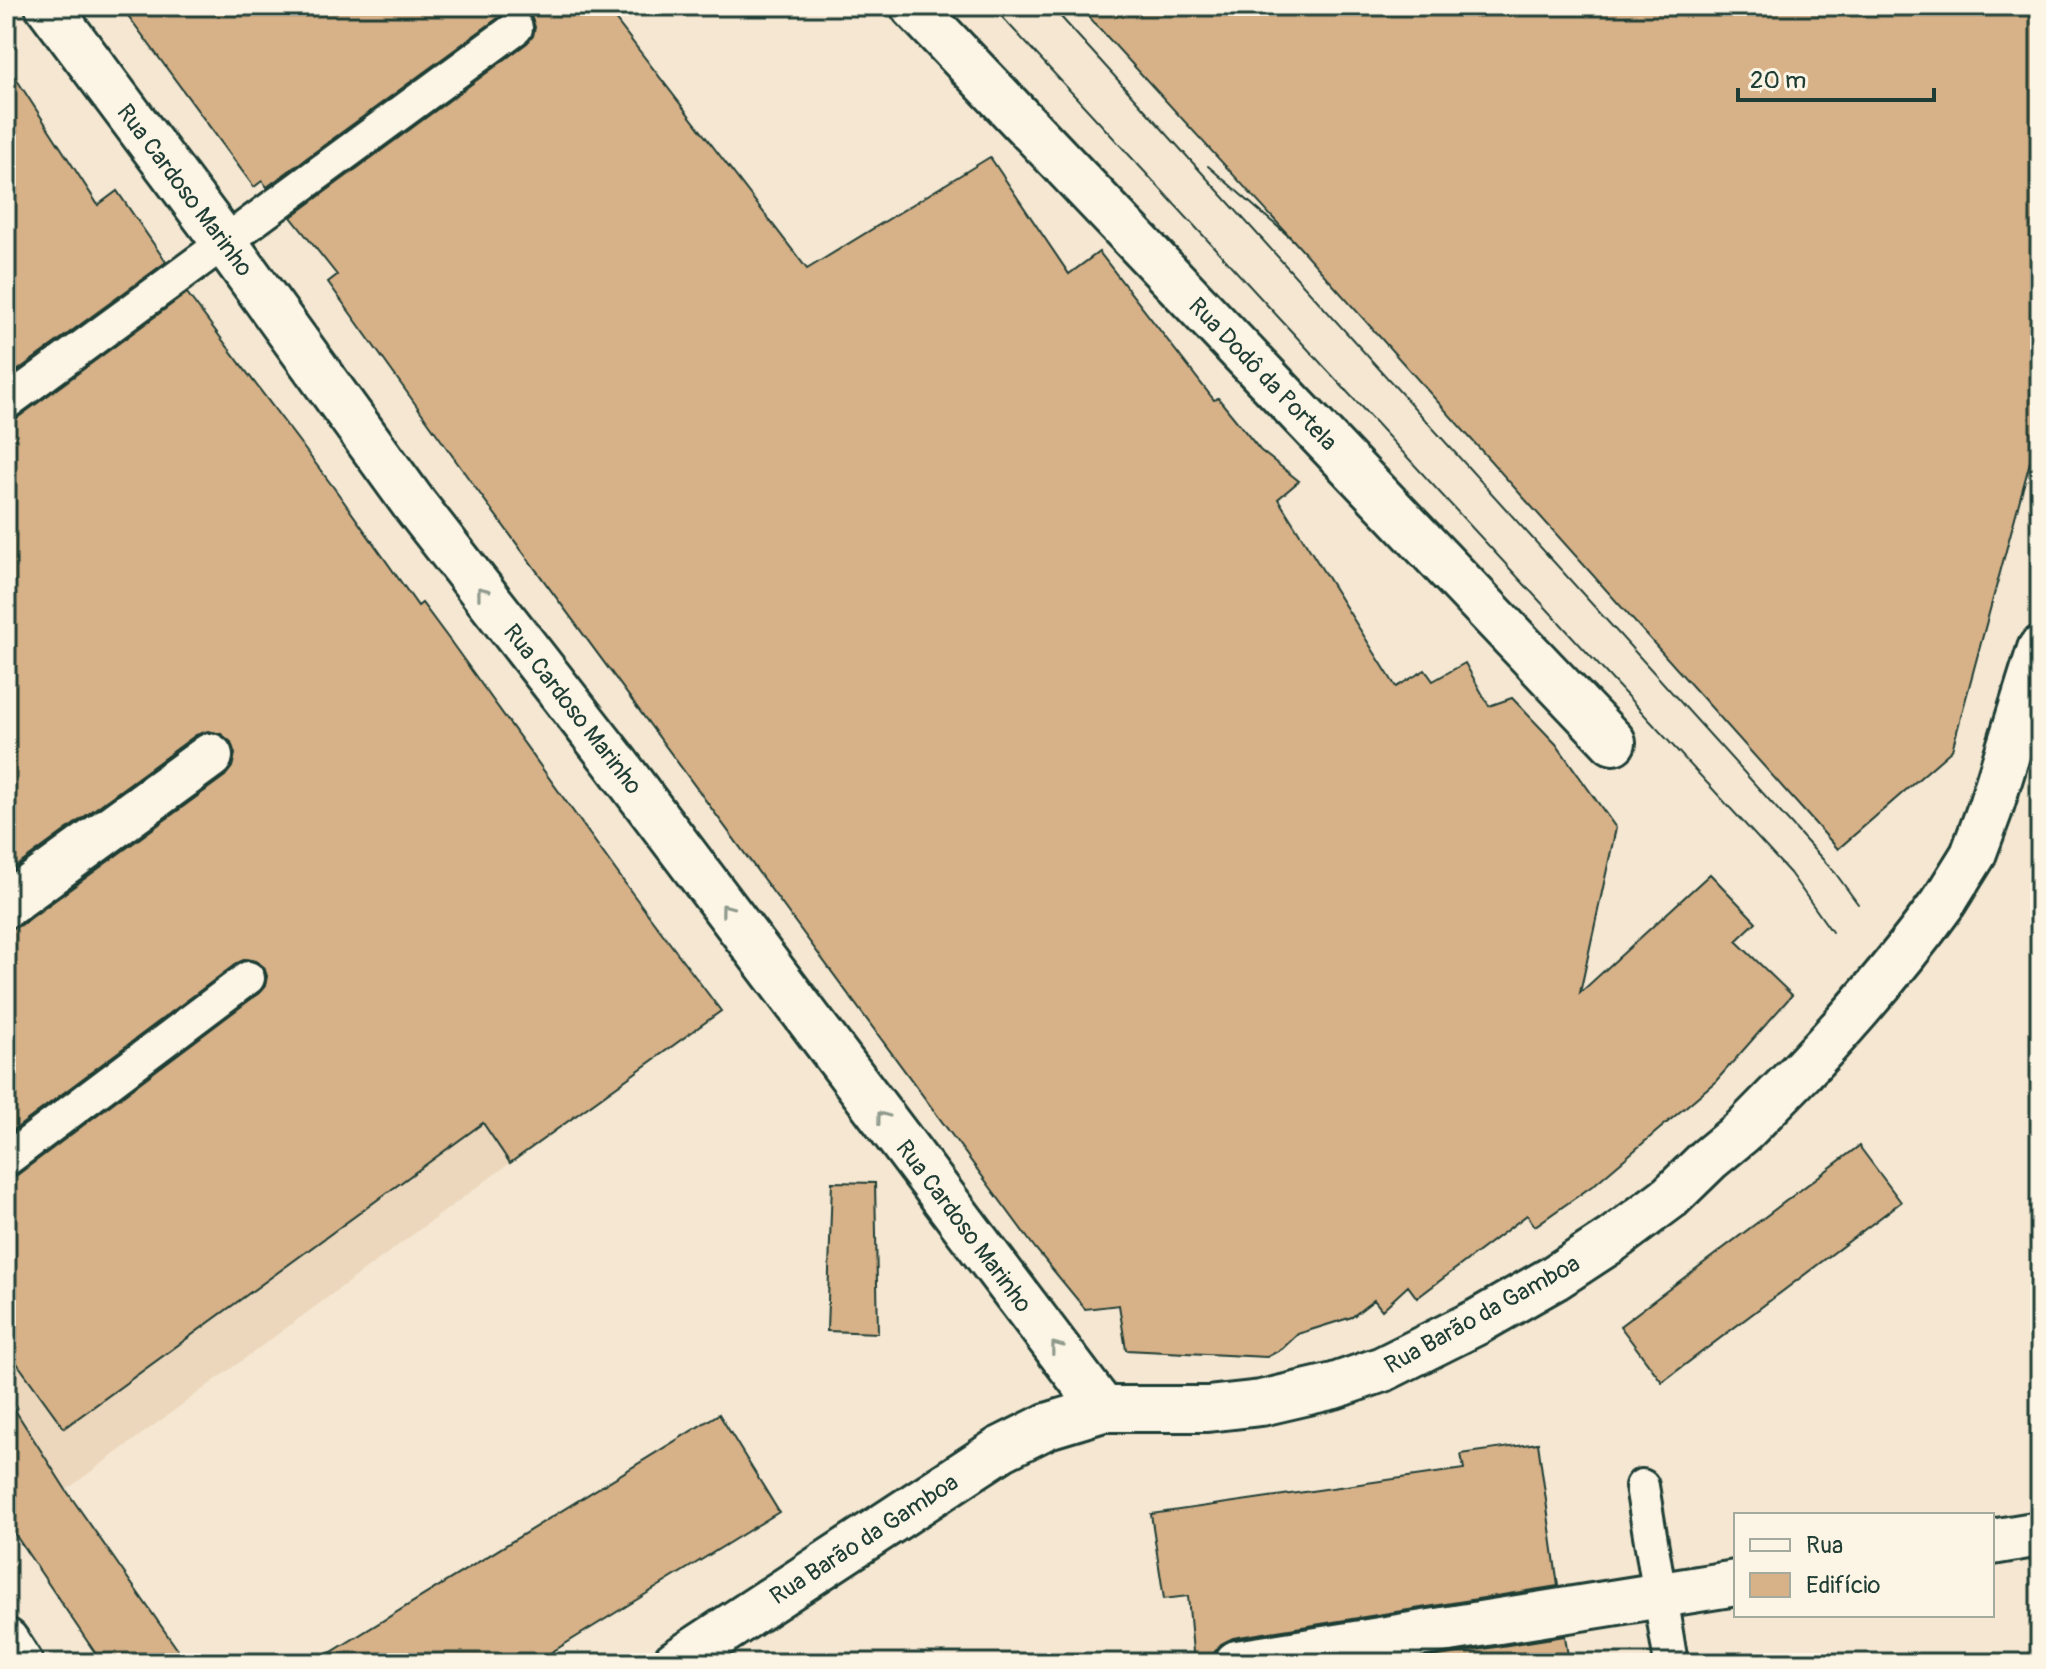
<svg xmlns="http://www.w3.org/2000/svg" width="2046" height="1669" font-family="Pangolin,sans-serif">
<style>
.built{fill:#ecd7bc}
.building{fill:#d7b188;stroke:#1f3d34;stroke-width:2}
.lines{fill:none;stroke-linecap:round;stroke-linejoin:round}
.lane-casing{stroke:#1f3d34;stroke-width:38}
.street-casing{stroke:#1f3d34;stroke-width:50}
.secondary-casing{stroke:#1f3d34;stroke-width:50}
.lane{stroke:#fcf5e5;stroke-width:32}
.street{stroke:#fcf5e5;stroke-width:44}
.secondary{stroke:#fcf5e5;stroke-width:44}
.tram{stroke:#1f3d34;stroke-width:2}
.secondary-bridge-casing{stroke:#1f3d34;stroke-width:50;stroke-linecap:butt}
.secondary-bridge{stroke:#fcf5e5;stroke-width:44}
.oneway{stroke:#8e998c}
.labels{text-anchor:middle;stroke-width:7;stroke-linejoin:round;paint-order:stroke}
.street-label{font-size:24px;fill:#1f3d34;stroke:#fcf5e5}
</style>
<rect width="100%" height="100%" fill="#f5e7d2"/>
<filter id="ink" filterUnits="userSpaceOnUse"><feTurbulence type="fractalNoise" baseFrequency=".0125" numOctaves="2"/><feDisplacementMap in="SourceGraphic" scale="16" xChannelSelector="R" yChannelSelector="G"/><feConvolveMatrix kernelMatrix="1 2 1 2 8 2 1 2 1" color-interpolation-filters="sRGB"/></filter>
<g filter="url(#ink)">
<polygon class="built" points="339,877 510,1163 66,1490 6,1397 6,1125"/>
<g class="building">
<polygon points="121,6 605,6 807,269 990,157 1069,274 1099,252 1214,400 1218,398 1260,450 1299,481 1278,499 1396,687 1425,670 1433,681 1465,663 1489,706 1512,698 1556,744 1616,828 1580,993 1710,874 1756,922 1736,941 1792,995 1716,1081 1595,1184 1535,1226 1527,1215 1417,1298 1408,1286 1382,1310 1374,1300 1352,1317 1298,1334 1282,1349 1267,1357 1126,1350 1119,1305 1085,1309 1035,1248 469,479 328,282 337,275 291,217 527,43 533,36 535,27 531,16 524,11 515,9 505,13 267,187 262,181 254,187"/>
<polygon points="1079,6 2040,6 2040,425 1952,750 1838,849 1293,240"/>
<polygon points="6,63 98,205 117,191 166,262 6,379"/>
<polygon points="187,293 337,492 418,606 422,603 451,642 632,893 721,1011 510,1163 483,1123 64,1428 6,1348 6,1179 17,1175 259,993 265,986 267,976 264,967 256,961 246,959 237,963 6,1136 6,930 21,925 225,776 232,767 235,754 231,742 221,734 208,731 196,735 6,874 6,422 17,418"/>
<polygon points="1859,1146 1901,1202 1662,1382 1620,1326"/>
<polygon points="832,1182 875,1183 878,1333 827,1331"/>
<polygon points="6,1396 66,1490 187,1663 102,1663 6,1521"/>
<polygon points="719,1414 779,1512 534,1663 314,1663"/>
<polygon points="1538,1443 1558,1586 1233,1638 1221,1644 1214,1653 1213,1663 1194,1663 1188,1596 1164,1599 1151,1514 1464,1469 1461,1454"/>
<polygon points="1565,1636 1569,1663 1395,1663"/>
</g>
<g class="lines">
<g class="lane-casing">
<g id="lane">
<polyline points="6,403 516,28"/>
<polyline points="6,1160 248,978"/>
<polyline points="1642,1486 1671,1663"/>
</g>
</g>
<g class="street-casing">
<g id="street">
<polyline points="48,6 225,243 414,504 612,758 1103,1409"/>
<polyline points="913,6 1613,742"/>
<polyline points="6,905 210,756"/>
<polyline points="1992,1542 2040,1534"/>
<polyline points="6,1641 20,1663"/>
<polyline points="1237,1663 1736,1583"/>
</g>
</g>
<g class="secondary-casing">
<g id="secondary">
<polyline points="1945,900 1973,855 1990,809 2040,649"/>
<polyline points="675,1663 1001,1449 1047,1426 1103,1409 1207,1409 1261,1403 1334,1386 1383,1369 1477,1322 1554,1278 1612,1240 1670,1197 1709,1159 1743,1131 1802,1071"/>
</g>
</g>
<use href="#lane" class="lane"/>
<use href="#street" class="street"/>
<use href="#secondary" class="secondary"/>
<g class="tram">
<polyline points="992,6 1790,873 1832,932"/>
<polyline points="1051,6 1836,874 1858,904"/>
<polyline points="1208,166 1293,240"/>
</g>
<g class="secondary-bridge-casing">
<path id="secondary-bridge" d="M1802 1071C1853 1017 1901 961 1945 900"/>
</g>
<use href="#secondary-bridge" class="secondary-bridge"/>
</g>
<defs><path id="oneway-chevron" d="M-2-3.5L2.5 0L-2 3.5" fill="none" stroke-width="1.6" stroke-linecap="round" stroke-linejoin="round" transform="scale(2)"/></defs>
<g class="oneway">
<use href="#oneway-chevron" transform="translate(482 592) rotate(-128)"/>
<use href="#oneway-chevron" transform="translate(726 909) rotate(-127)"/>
<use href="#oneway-chevron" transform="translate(882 1117) rotate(-127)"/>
<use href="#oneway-chevron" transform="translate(1056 1347) rotate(-127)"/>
</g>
</g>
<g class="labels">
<g class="street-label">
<text transform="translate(185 190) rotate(53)" y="8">Rua Cardoso Marinho</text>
<text transform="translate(1263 374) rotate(46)" y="8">Rua Dodô da Portela</text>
<text transform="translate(573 709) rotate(52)" y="8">Rua Cardoso Marinho</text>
<text transform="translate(964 1226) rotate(53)" y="8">Rua Cardoso Marinho</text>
<text transform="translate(1482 1314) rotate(-29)" y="8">Rua Barão da Gamboa</text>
<text transform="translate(864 1539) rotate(-33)" y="8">Rua Barão da Gamboa</text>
</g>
</g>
<rect width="2046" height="1669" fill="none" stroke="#fcf5e5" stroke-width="32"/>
<rect x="16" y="16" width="2014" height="1637" fill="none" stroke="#1f3d34" stroke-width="3" filter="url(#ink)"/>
<rect x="1734" y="1513" width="260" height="104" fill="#fcf5e5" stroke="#a4ab9e" stroke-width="2"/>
<rect x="1750" y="1539" width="40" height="12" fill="#fcf5e5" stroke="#a4ab9e" stroke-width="2"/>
<text x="1806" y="1553" font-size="24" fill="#1f3d34">Rua</text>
<rect x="1750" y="1573" width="40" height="24" fill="#d7b188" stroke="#a4ab9e" stroke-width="2"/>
<text x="1806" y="1593" font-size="24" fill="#1f3d34">Edifício</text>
<path d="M1738 88v12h196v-12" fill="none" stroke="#1f3d34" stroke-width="4"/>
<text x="1750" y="88" font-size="24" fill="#1f3d34" stroke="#fcf5e5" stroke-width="6" paint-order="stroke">20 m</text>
</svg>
